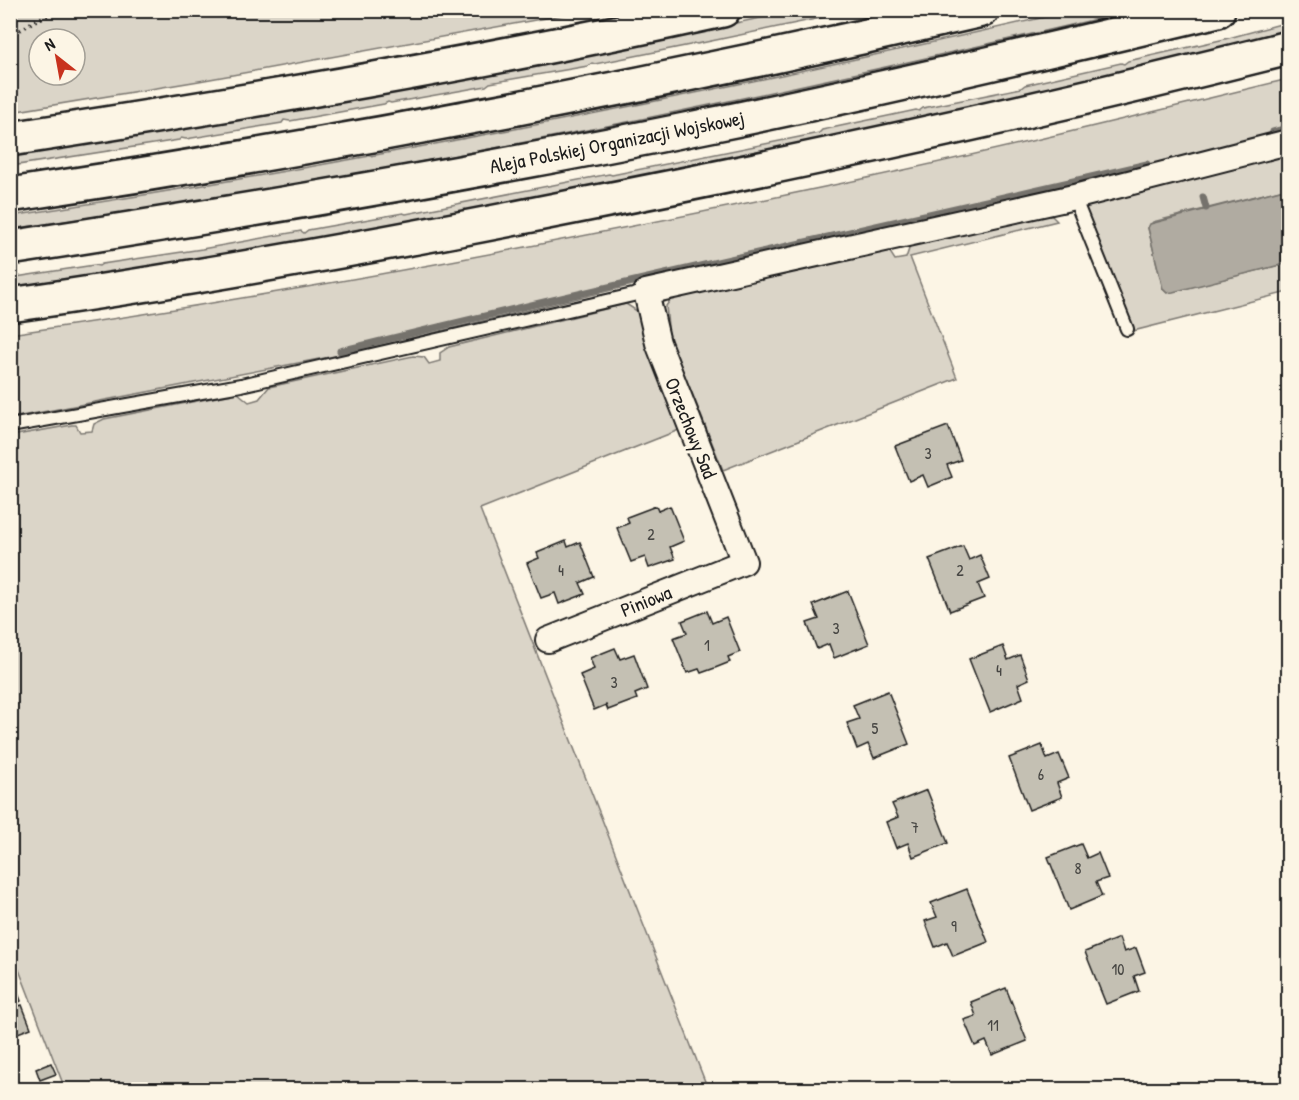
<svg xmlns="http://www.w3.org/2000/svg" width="1299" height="1100" font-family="'Patrick Hand',sans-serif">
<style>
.green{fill:#dbd5c8;stroke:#7c7872;stroke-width:1.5;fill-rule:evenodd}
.water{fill:#b0aba1;stroke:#75726c;stroke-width:1.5}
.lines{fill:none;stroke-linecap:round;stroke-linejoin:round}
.stream{stroke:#75726c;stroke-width:7}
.building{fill:#c4c0b3;stroke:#1c1c1c;stroke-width:1.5}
.service-casing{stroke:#1c1c1c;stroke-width:16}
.minor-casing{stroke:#1c1c1c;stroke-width:28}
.motorway-casing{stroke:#1c1c1c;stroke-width:38}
.path{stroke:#1c1c1c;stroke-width:4;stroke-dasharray:1.5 4.5;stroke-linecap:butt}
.service{stroke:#fcf5e5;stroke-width:12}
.minor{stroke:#fcf5e5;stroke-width:24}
.motorway{stroke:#fcf5e5;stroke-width:33}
.labels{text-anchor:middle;stroke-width:6;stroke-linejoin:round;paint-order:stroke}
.number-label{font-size:16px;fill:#464542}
.street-label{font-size:20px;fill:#1c1c1c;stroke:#fcf5e5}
</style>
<rect width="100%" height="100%" fill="#fcf5e5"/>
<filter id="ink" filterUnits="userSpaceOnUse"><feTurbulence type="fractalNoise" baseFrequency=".0167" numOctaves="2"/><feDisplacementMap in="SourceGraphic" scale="12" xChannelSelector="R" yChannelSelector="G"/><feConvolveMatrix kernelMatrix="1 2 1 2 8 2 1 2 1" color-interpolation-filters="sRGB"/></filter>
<g filter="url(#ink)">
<g class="green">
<path d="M192 11 194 18 244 10 585 11 199 81 11 112V11ZM39 39H75V75H39Z"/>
<polygon points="794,11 854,11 697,44 694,43 690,45 595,64 592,63 588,66 490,83 486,86 391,103 388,102 384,104 290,121 284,120 282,123 186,139 181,138 179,140 11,166 11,155 635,44"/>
<path d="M1071 11H1131C761 98 387 176 11 229V216C367 162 720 92 1071 11Z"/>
<polygon points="1288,22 1288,35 957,114 474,213 11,291 11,280 16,277 94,265 99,266 102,264 202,249 301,231 304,233 308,230 403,213 406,214 609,174 612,175 819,133 822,130 916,110 919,111 923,108 1021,88 1025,85 1121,63 1124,64 1128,61 1225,39"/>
<path d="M1288 79V133L999 205 637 284 340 355 11 418 10 334C285 295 558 243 829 186 983 154 1136 116 1288 79Z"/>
<polygon points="1288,152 1288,188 1153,222 1148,228 1163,289 1167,293 1288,263 1288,292 1133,331 1087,215 1086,207 1089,204"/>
<polygon points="1049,213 1057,221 910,257 957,378 723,470 669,336 666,306 671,299 888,249 895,260 906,258 910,246"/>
<polygon points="626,304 640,313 684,428 480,509 708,1089 65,1089 11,949 11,436 72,425 76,425 80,432 92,431 94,424 104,419 238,393 249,402 259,399 269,387 413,356 424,357 429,364 440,361 440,353 449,347"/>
</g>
<polygon class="water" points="1288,188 1288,263 1173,292 1167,293 1163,289 1148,228 1150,224"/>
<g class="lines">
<g class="stream">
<polyline points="1273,132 1288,128"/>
<polyline points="1203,197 1206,208"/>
<path d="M340 351C608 284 878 227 1147 164"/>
</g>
</g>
<g class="building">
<polygon points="948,426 961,460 947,465 952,477 928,487 923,475 909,481 895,446"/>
<polygon points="656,506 658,511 670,506 684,541 670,547 675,559 649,568 645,557 631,562 617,528 629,523 627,517"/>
<polygon points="566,541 568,547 580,542 594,577 580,583 585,594 559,604 555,593 541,598 527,563 539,558 537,553"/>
<polygon points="963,546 969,560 980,555 990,579 978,584 984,598 950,611 929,559"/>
<polygon points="848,591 869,644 834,658 829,644 817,649 807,623 819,619 813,605"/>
<polygon points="707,611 712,623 726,617 740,652 728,657 730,662 715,668 701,673 699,669 687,673 673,638 687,633 682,621"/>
<polygon points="1003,646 1008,660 1020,655 1029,679 1018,684 1023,698 990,712 969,659"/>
<polygon points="615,648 620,659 634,654 647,689 635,694 637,699 608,710 606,705 594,710 580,675 594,669 590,658"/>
<polygon points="888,691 909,744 874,758 868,744 857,749 847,723 859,719 853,705"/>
<polygon points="1042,745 1047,759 1059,754 1069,778 1057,783 1062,797 1029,810 1009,758"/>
<polygon points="927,790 948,843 913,857 908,843 896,848 886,822 898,817 892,804"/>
<polygon points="1081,844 1087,858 1098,853 1108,878 1096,882 1102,896 1069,910 1048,857"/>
<polygon points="967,889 988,942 953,956 947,942 935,947 925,921 937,917 931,903"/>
<polygon points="1119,938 1124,952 1136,948 1145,972 1134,976 1139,991 1106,1004 1085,952"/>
<polygon points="14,983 21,1001 18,1003 19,1006 22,1005 31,1028 10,1036 10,985"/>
<polygon points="1006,988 1027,1041 992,1055 986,1041 975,1046 964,1020 976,1016 971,1002"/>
<polygon points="51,1063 56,1074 40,1080 36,1069"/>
</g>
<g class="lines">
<g class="service-casing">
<g id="service">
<polyline points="1074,197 1127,329"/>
<polyline points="10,426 241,385 646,292"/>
</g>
</g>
<g class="minor-casing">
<polyline id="minor" points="548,640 744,562 658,343 646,292 1074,197 1288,142"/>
</g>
<g class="motorway-casing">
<g id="motorway">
<path d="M10 139C249 102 487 62 723 10"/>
<path d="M10 195C337 146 660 84 982 10"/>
<path d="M10 248C243 212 475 173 705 126 877 91 1047 51 1218 10"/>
<path d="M10 305C199 278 386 244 572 207 812 160 1051 108 1288 48"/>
</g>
</g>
<polyline class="path" points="10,37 34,21 60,10"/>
<use href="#service" class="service"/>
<use href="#minor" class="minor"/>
<use href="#motorway" class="motorway"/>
</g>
</g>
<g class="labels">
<g class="number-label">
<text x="928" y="459">3</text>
<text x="651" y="540">2</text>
<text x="561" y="576">4</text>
<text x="960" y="576">2</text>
<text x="836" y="634">3</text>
<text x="707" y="651">1</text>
<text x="999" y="676">4</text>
<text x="614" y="688">3</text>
<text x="875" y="734">5</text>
<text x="1041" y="780">6</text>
<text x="915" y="833">7</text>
<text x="1078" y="874">8</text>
<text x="954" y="932">9</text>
<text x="1118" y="975">10</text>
<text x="993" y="1031">11</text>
</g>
<g class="street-label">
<text transform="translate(617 142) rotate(-11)" y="7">Aleja Polskiej Organizacji Wojskowej</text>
<text transform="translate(691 428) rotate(68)" y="7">Orzechowy Sad</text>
<text transform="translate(646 601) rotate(-22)" y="7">Piniowa</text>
</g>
</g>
<rect width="1299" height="1100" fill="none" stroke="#fcf5e5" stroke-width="36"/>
<rect x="18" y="18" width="1263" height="1064" fill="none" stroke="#1c1c1c" stroke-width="2" filter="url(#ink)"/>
<g transform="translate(57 57) rotate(329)"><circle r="28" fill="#fcf5e5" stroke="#a29e95" stroke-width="1.5"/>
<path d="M0-4.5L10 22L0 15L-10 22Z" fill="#c8321e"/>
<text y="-9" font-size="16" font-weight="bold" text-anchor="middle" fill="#1c1c1c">N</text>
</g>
</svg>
